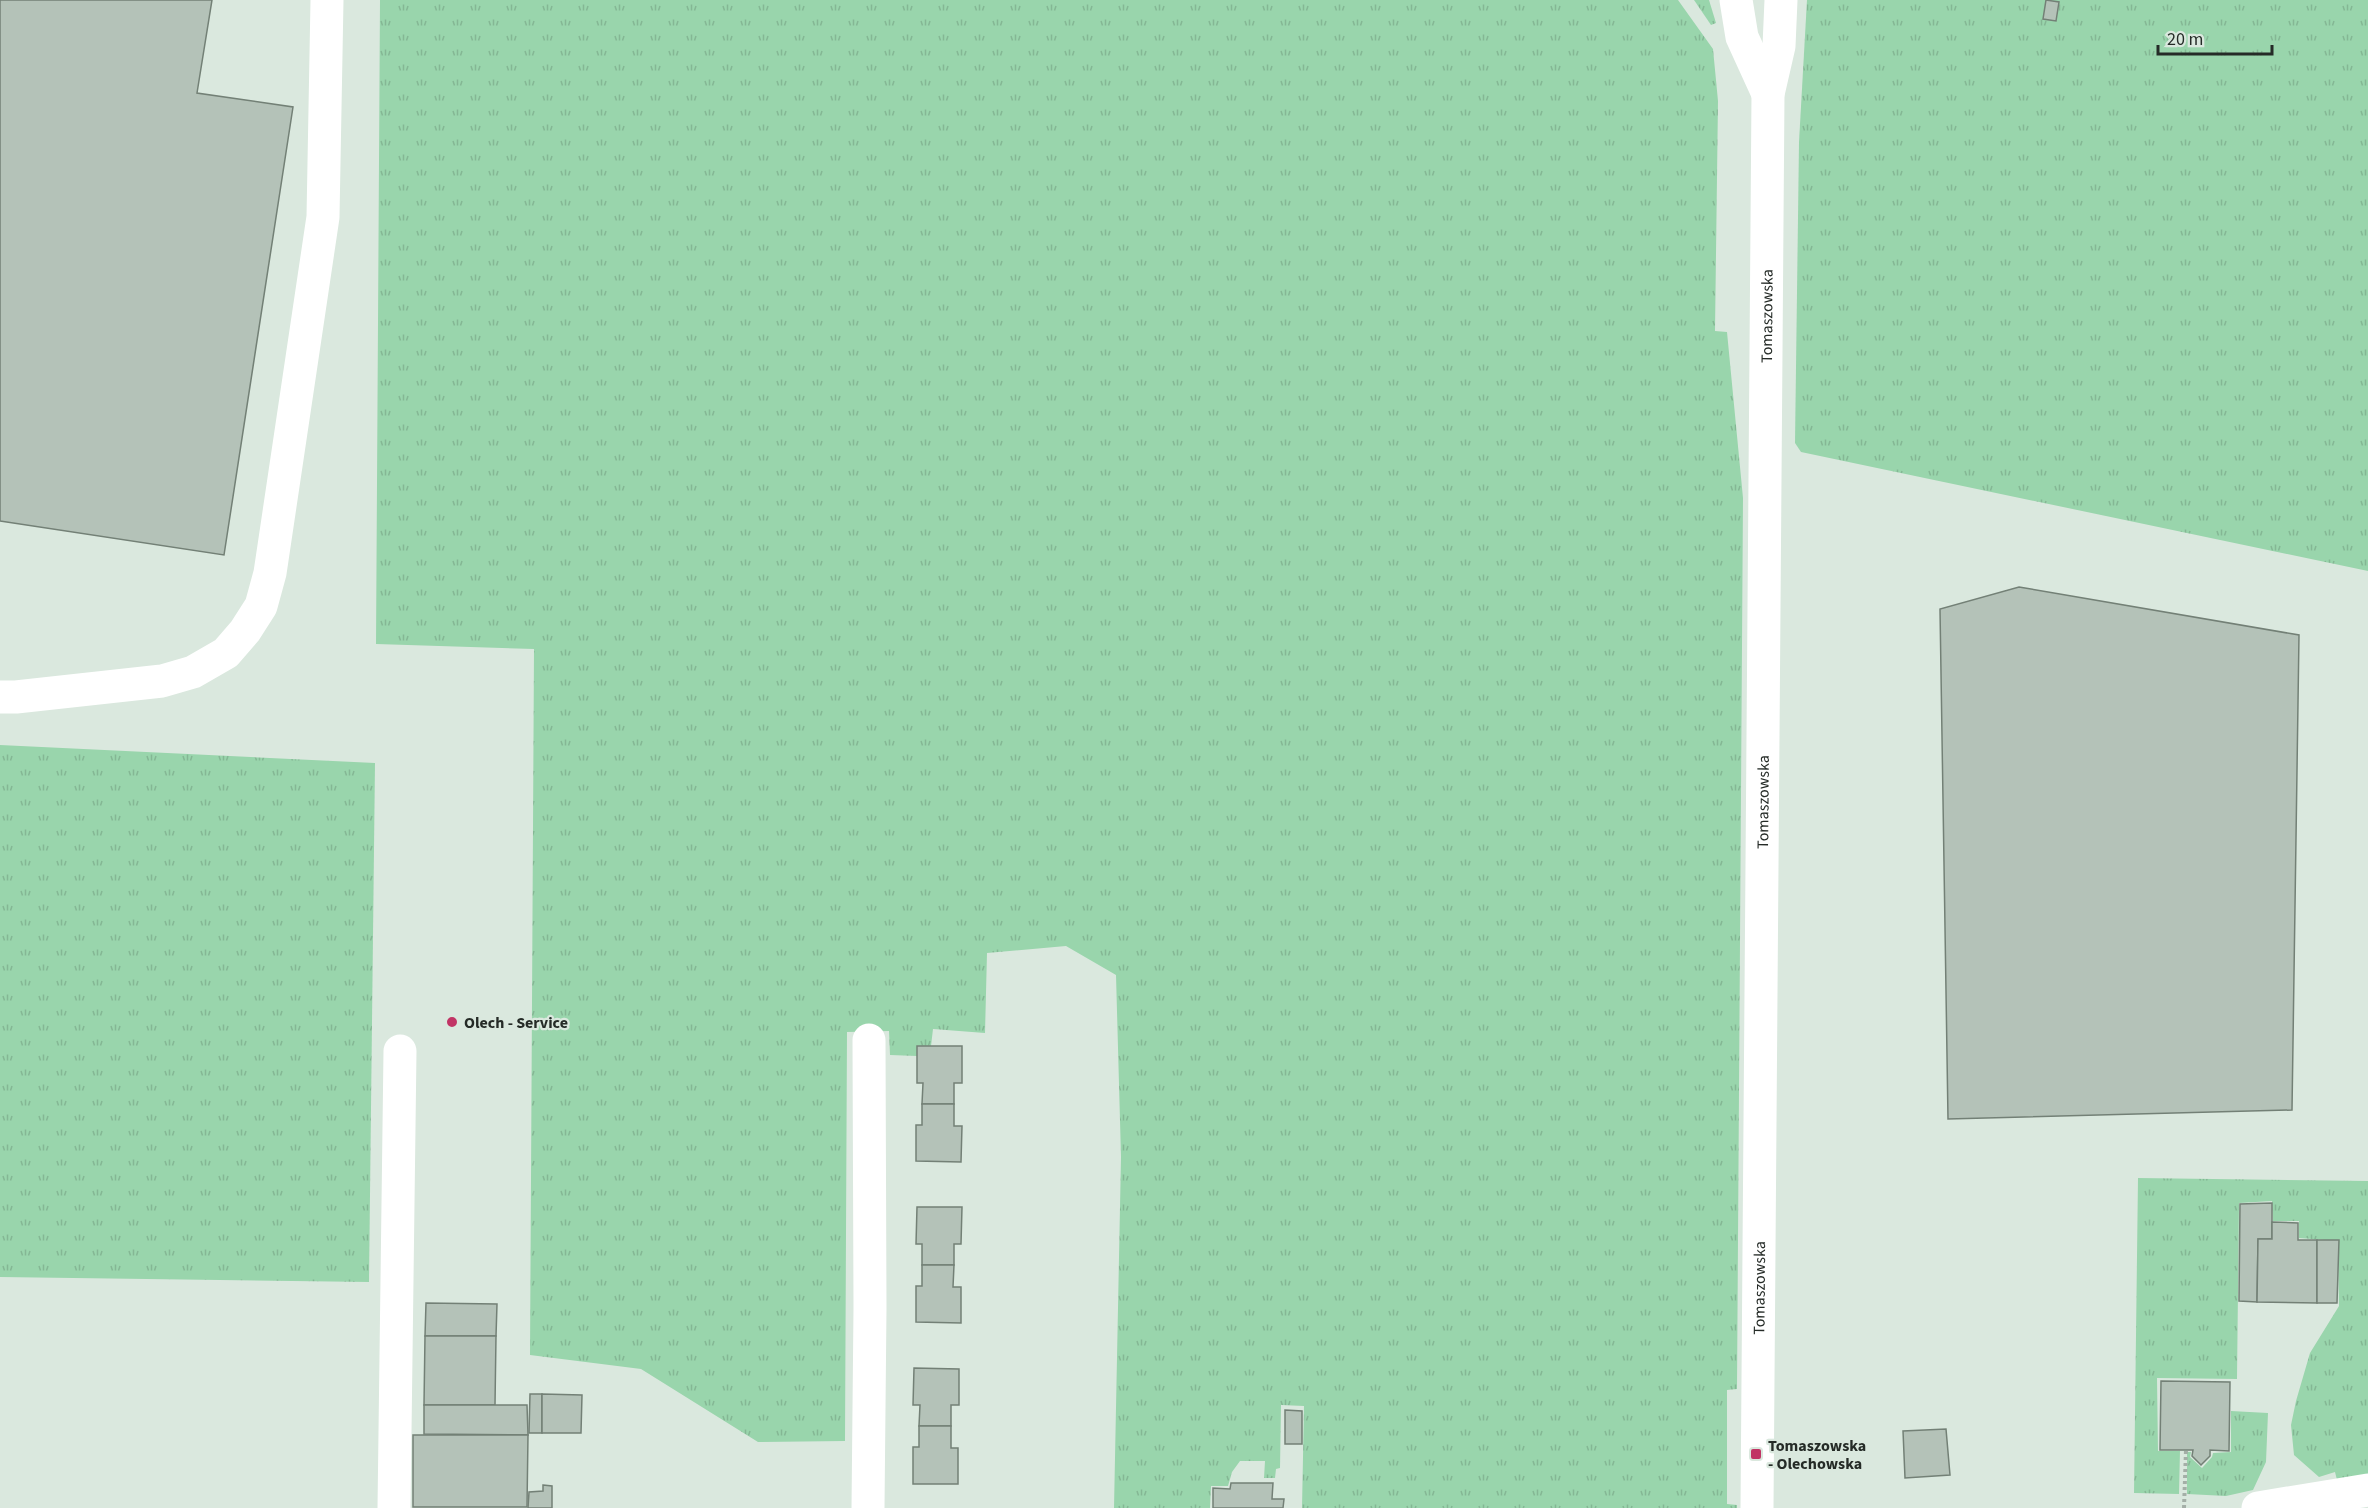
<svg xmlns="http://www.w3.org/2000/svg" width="2368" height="1508" font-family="'Source Sans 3',sans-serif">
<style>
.grass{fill:url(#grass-tufts)}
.building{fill:#b4c2b8;stroke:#738076;stroke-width:1.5}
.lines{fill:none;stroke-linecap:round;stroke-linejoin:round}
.path{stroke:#a4afa7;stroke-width:4;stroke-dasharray:3 3;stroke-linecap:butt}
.minor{stroke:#fff;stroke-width:33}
.poi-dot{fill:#c13465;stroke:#dae8de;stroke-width:2}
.labels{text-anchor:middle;stroke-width:4.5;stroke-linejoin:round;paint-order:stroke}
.street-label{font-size:16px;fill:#252b27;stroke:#dae8de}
.poi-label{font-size:16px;font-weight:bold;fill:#252b27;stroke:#dae8de;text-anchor:start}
</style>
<defs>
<pattern id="grass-tufts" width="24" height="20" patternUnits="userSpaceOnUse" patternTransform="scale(1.5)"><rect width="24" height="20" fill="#99d5ac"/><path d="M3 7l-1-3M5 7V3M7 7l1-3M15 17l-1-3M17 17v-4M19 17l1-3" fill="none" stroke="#84b794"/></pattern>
</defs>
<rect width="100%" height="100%" fill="#dae8de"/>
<g class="grass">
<polygon points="380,0 1678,0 1713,49 1718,101 1715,331 1727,332 1743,498 1737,1389 1727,1390 1727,1504 1737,1505 1737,1508 1302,1508 1304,1406 1281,1405 1280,1468 1276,1469 1275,1478 1264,1478 1265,1461 1240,1461 1232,1472 1228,1486 1211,1486 1210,1508 1114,1508 1121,1157 1116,975 1066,946 987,953 985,1033 933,1029 931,1046 917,1046 917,1056 890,1055 889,1031 847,1032 845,1441 758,1442 641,1369 530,1355 534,649 376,644"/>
<polygon points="1694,0 1709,0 1716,23 1711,25"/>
<polygon points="1807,0 2368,0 2368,571 1801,452 1795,443 1799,142"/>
<polygon points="0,745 375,763 369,1282 0,1277"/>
<polygon points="2138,1178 2368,1181 2368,1476 2337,1480 2335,1472 2319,1477 2294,1455 2291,1425 2296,1401 2310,1353 2339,1306 2338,1241 2299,1238 2299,1221 2273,1221 2272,1201 2239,1203 2237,1379 2157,1378 2158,1451 2180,1451 2179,1494 2134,1493"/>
<polygon points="2231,1411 2268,1413 2266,1462 2253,1490 2226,1496 2187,1494 2187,1452 2191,1452 2190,1457 2202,1468 2212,1457 2213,1453 2231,1452"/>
</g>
<g class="building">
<polygon points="0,0 212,0 197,93 293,107 224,555 0,521"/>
<polygon points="2046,0 2059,2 2056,21 2043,19"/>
<polygon points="2019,587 2299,635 2292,1110 1948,1119 1940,609"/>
<polygon points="917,1046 962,1046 962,1083 954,1083 954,1104 922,1104 923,1083 917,1083"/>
<polygon points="922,1104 954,1104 954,1126 962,1126 961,1162 916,1161 916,1125 922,1125"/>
<polygon points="2272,1203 2272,1239 2258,1239 2257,1302 2239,1301 2240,1204"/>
<polygon points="917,1207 962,1207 961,1244 954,1244 954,1265 922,1265 922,1244 916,1244"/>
<polygon points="2272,1222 2298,1223 2298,1240 2317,1240 2317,1303 2257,1302 2258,1239 2272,1239"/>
<polygon points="2317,1240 2339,1240 2337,1303 2317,1303"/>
<polygon points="922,1265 954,1265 953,1287 961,1287 961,1323 916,1322 916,1286 922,1286"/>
<polygon points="426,1303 497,1304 496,1336 425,1336"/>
<polygon points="425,1336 496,1336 495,1405 424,1405"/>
<polygon points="914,1368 959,1369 959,1405 951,1405 951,1426 919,1426 920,1405 913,1405"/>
<polygon points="2161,1381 2230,1382 2229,1451 2210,1450 2210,1456 2201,1465 2192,1456 2193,1450 2160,1450"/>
<polygon points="530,1394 542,1394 542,1433 529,1433"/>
<polygon points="542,1394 582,1395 581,1433 542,1433"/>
<polygon points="424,1405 527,1405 528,1435 424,1434"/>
<polygon points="1285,1410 1302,1411 1302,1444 1285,1444"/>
<polygon points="919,1426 951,1426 951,1448 958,1448 958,1484 913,1484 913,1447 919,1447"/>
<polygon points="1946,1429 1950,1475 1905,1478 1903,1431"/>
<polygon points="413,1435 528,1435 527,1507 413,1507"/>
<polygon points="1231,1483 1273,1483 1272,1499 1284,1499 1283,1508 1213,1508 1213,1488 1230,1489"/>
<polygon points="543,1485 552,1486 552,1508 528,1508 529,1492 543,1491"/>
</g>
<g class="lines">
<polyline class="path" points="2184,1508 2186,1450"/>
<g class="minor">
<polyline points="1736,0 1742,37 1768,94"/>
<polyline points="0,697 16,697 162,681 193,672 226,653 245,631 261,606 270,573 323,217 327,0"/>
<polyline points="394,1508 400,1051"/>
<polyline points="868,1508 870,1308 869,1040"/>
<path id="s1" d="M1757 1508 1768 94 1779 46 1781 0"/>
<polyline points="2258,1508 2368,1490"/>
</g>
</g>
<g class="poi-dot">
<circle cx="452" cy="1022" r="6"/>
<rect x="1750" y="1448" width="12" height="12" rx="3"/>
</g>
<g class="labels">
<g class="street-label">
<text dy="6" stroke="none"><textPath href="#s1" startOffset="1192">Tomaszowska</textPath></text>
<text dy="6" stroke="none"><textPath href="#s1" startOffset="706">Tomaszowska</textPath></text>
<text dy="6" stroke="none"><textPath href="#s1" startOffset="220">Tomaszowska</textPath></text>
</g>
<g class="poi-label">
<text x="464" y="1028">Olech - Service</text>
<text x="1768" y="1451">Tomaszowska<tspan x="1768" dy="18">- Olechowska</tspan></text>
</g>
</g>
<path d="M2158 45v9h114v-9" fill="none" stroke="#252b27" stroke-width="3"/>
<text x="2167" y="45" font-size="18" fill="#252b27" stroke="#dae8de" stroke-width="4.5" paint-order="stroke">20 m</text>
</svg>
